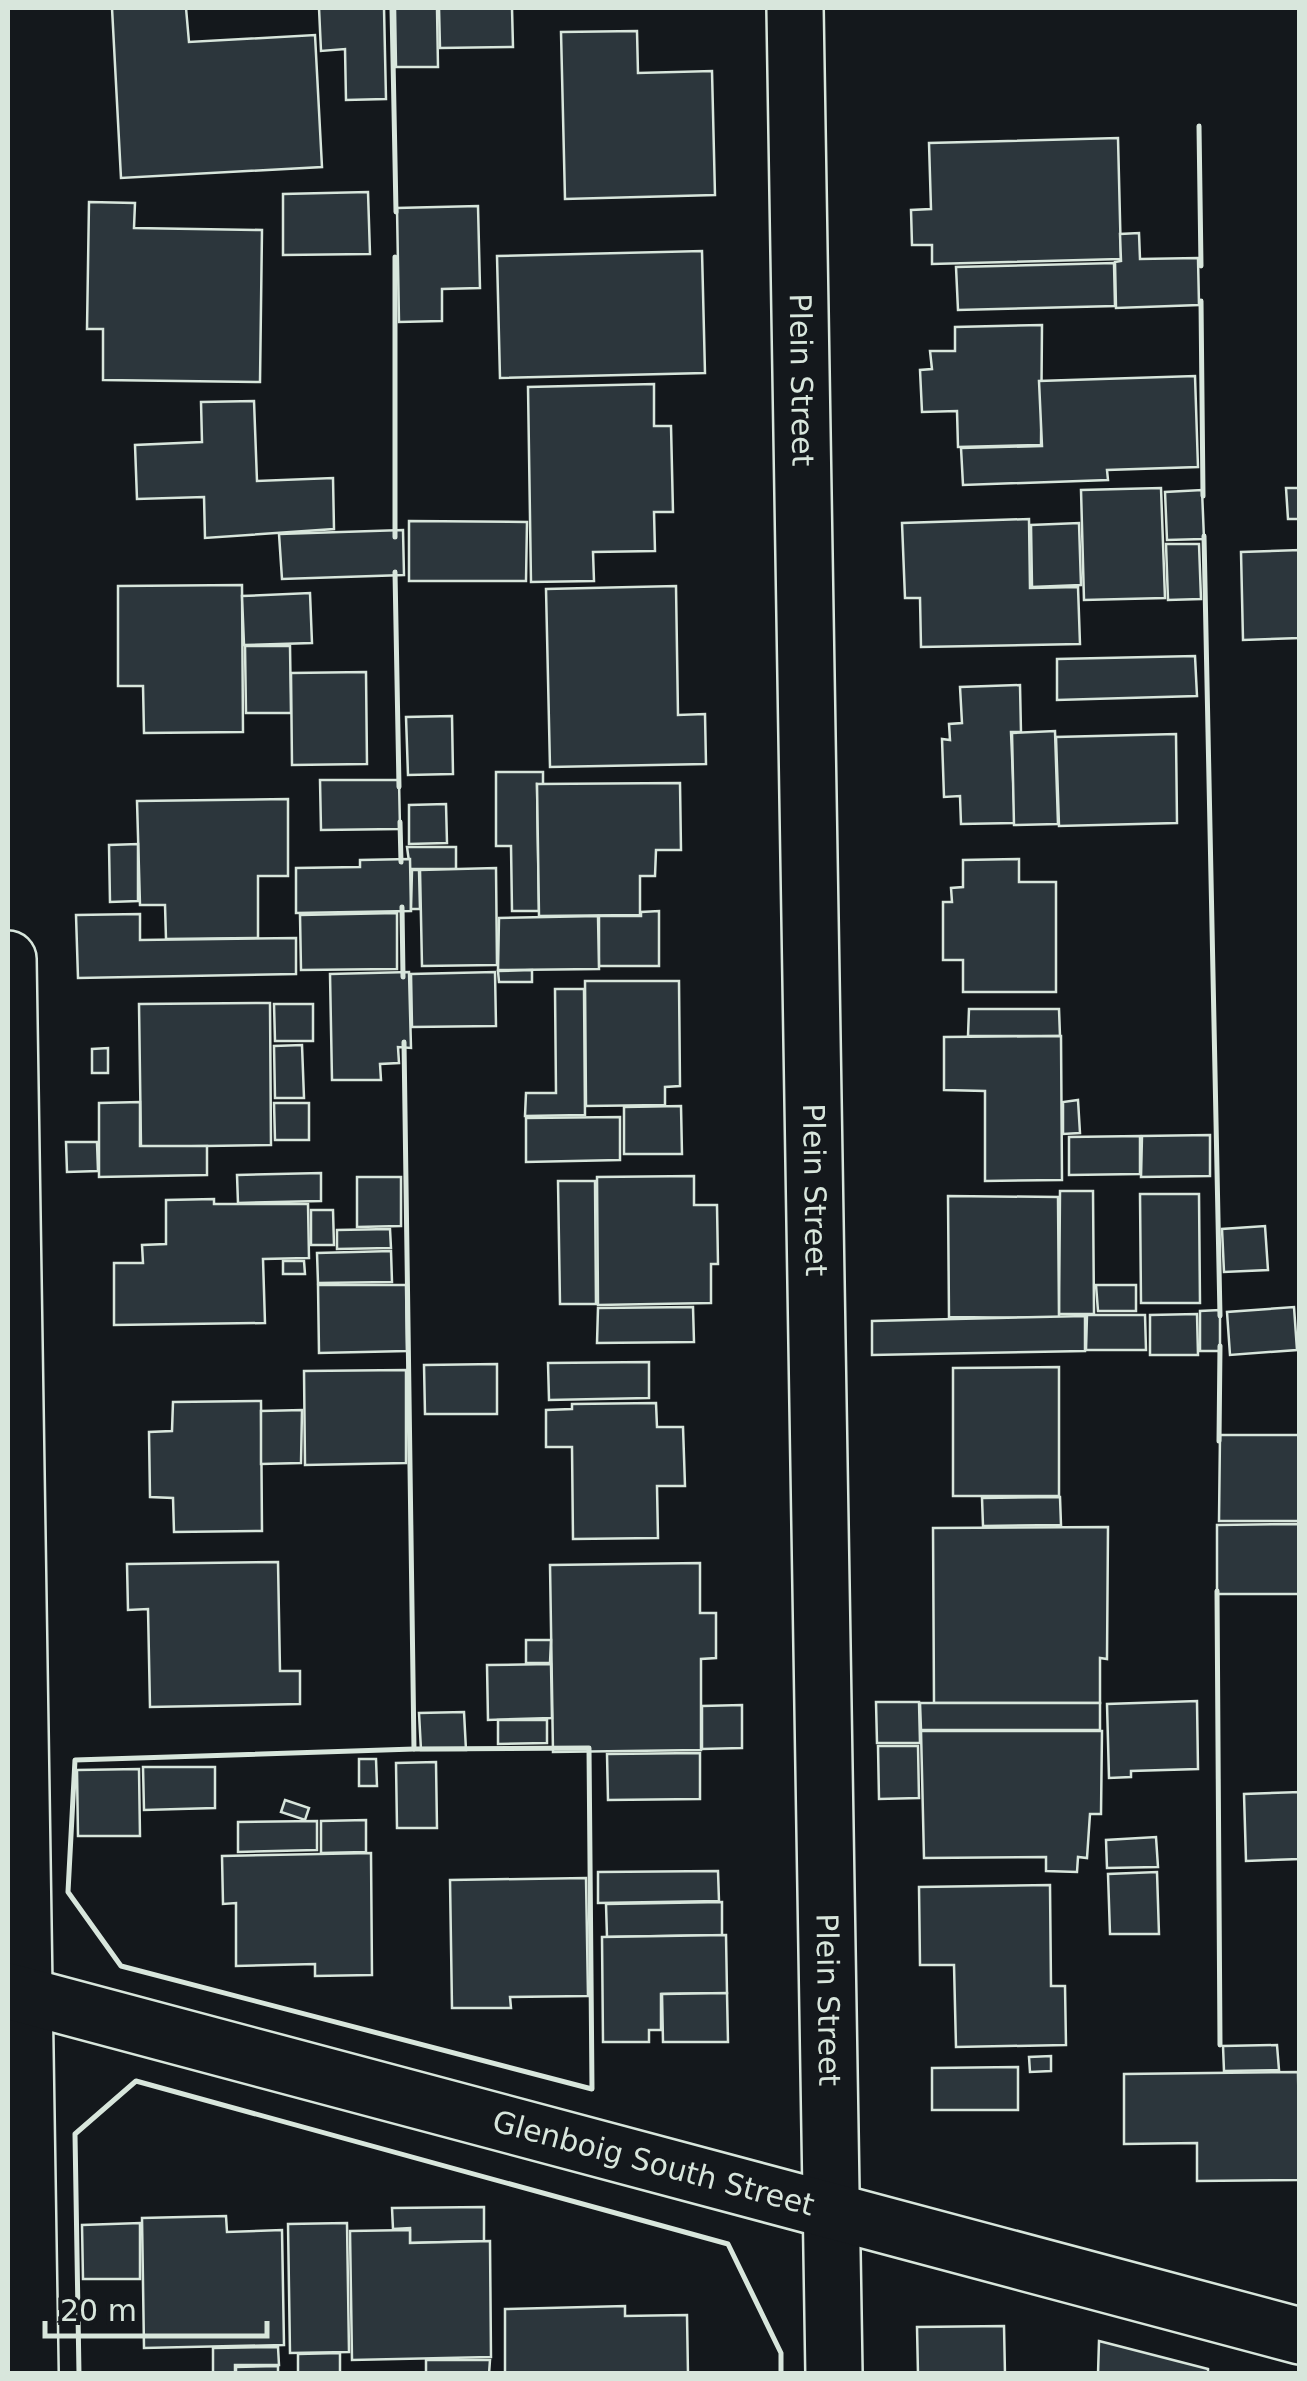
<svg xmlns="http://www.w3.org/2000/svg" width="1307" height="2381" font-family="'DejaVu Sans',sans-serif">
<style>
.building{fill:#2c363c;stroke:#d8e6dc;stroke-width:2.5}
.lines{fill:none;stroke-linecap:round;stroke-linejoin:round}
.minor-casing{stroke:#d8e6dc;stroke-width:60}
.minor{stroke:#14181c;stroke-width:55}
.wall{stroke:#d8e6dc;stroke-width:5}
.labels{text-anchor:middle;stroke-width:8;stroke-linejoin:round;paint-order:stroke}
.street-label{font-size:30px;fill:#d8e6dc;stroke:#14181c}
</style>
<rect width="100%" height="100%" fill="#14181c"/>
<g class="building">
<polygon points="112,8 186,8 189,42 315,35 322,167 121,178"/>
<polygon points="319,8 384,8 386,99 346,100 345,49 321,51"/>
<polygon points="395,8 437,8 438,67 396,67"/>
<polygon points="439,8 512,8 513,47 440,48"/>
<polygon points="637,31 638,73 712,71 715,195 565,199 561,32"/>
<polygon points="1118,138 1121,259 932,264 932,245 912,245 911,210 931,209 929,143"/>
<polygon points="368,192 370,254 283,255 283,194"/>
<polygon points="89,202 135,203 134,228 262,230 260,382 103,380 103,329 87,329"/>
<polygon points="478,206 480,288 442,289 442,321 399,322 397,208"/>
<polygon points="1139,233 1140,259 1198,258 1199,305 1116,308 1115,262 1121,261 1120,234"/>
<polygon points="702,251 705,373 500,378 497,256"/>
<polygon points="1114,263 1115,306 958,310 956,267"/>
<polygon points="1042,325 1041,445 958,447 957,411 922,412 920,370 932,369 930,351 955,351 955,327"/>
<polygon points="1195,376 1198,467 1107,470 1108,480 963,485 961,448 1042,446 1039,381"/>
<polygon points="654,384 654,426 671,426 673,512 654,512 655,551 593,552 594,581 531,582 528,387"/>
<polygon points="254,401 257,481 333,478 334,529 205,538 204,497 137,499 135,445 202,442 201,402"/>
<polygon points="1161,488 1165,598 1084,600 1081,490"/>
<polygon points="1286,488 1300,488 1300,519 1288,519"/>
<polygon points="1202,490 1204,539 1167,540 1165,492"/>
<polygon points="1029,519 1030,588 1078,587 1080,644 921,647 920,598 905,598 902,523"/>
<polygon points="409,521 527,522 526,581 409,581"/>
<polygon points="1079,523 1081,585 1032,587 1031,525"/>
<polygon points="403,530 404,575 282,579 279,534"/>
<polygon points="1166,544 1199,544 1201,599 1168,600"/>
<polygon points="1300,550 1300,638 1243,640 1241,552"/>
<polygon points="242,585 243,732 144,733 143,686 118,686 118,586"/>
<polygon points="676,586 678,715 705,714 706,764 550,767 546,589"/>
<polygon points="310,593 312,643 244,645 242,596"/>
<polygon points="245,646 290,646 291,713 246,713"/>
<polygon points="1195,656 1197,696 1057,700 1057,659"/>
<polygon points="366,672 367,764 292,765 291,673"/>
<polygon points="1020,685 1021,732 1011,732 1015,823 961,824 960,796 944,797 942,739 950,740 949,724 962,723 960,687"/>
<polygon points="452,716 453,774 408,775 406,717"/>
<polygon points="1055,731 1058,824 1014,825 1012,733"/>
<polygon points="1176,734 1177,823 1059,826 1056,737"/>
<polygon points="496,772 543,772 543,785 537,784 539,911 512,911 511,846 496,846"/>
<polygon points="320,780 399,780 400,829 321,830"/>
<polygon points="680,783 681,850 656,850 655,876 640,876 640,915 539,916 537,784"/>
<polygon points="288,799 288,876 258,876 258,938 166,939 165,905 140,905 137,801"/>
<polygon points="446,804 447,843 409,844 409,805"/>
<polygon points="138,844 138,901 110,902 109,845"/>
<polygon points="407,847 456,847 456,869 410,869"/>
<polygon points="410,859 411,911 296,913 296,868 360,867 360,860"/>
<polygon points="1019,859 1019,882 1056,882 1056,992 963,992 963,960 943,960 943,902 952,902 951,888 963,887 963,860"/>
<polygon points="496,868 497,965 422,966 420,870"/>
<polygon points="412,870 419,870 420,909 411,909"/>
<polygon points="659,911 659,966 599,966 599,916 641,916 641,912"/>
<polygon points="397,913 397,969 301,970 300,915"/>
<polygon points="140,914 140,940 296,938 296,974 78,978 76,915"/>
<polygon points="598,916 599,969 498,970 499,918"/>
<polygon points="532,970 532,982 499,982 498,971"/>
<polygon points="409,972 411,1048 398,1047 399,1063 380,1064 381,1080 332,1080 330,974"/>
<polygon points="495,972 496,1026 412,1027 411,974"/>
<polygon points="585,981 679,981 680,1086 665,1087 665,1105 586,1106"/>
<polygon points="555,989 584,989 585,1115 525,1116 526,1093 556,1093"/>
<polygon points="270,1003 271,1145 141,1147 139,1004"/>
<polygon points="274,1004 313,1004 313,1041 275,1041"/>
<polygon points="969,1009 1059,1009 1060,1036 968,1036"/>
<polygon points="1061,1036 1062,1180 985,1181 985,1091 944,1090 944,1037"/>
<polygon points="302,1045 304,1098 275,1098 274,1046"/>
<polygon points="108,1048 108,1073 92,1073 92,1049"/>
<polygon points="1078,1100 1080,1133 1063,1134 1063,1102"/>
<polygon points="140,1102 140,1146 207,1146 207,1175 99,1177 99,1103"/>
<polygon points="274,1103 309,1103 309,1140 275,1140"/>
<polygon points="681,1106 682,1154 624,1154 624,1107"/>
<polygon points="620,1117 620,1160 526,1162 526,1118"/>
<polygon points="1210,1135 1210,1176 1141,1177 1142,1136"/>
<polygon points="1140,1136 1140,1174 1069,1175 1069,1137"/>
<polygon points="66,1142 97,1142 98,1171 67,1172"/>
<polygon points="321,1173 321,1201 238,1203 237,1175"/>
<polygon points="694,1176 694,1205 717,1205 718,1264 711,1264 711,1303 598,1305 597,1177"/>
<polygon points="357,1177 401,1177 401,1226 357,1227"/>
<polygon points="558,1181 595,1181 596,1304 560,1304"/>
<polygon points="1060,1191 1093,1191 1094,1314 1059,1314"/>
<polygon points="1140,1194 1199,1194 1200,1303 1141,1303"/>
<polygon points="948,1196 1058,1197 1059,1318 949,1317"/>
<polygon points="214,1199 214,1204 308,1204 309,1258 263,1259 265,1323 114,1325 114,1263 143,1263 142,1245 166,1244 166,1200"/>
<polygon points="311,1210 333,1210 334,1245 311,1245"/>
<polygon points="1265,1226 1268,1270 1224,1272 1222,1229"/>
<polygon points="390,1229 391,1248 337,1249 337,1230"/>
<polygon points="391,1251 392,1282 318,1283 317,1253"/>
<polygon points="283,1261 304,1261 305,1274 283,1274"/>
<polygon points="318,1285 406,1285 407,1351 319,1353"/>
<polygon points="1096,1285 1136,1285 1136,1311 1098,1311"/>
<polygon points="693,1307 694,1342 597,1343 598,1308"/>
<polygon points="1294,1307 1297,1350 1230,1355 1227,1312"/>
<polygon points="1220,1310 1220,1351 1200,1351 1200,1311"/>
<polygon points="1197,1314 1198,1355 1150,1355 1150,1315"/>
<polygon points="1087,1315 1145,1315 1146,1350 1086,1350"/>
<polygon points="1085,1316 1085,1351 872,1355 872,1321"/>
<polygon points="649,1362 649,1398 549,1400 548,1363"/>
<polygon points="497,1364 497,1414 425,1414 424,1365"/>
<polygon points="1059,1367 1059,1496 953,1496 953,1368"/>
<polygon points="406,1370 406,1463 305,1465 304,1371"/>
<polygon points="261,1401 262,1531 174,1532 173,1498 150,1497 149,1432 172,1431 173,1402"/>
<polygon points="656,1403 657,1427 683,1427 685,1486 657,1486 658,1538 573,1539 572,1447 546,1447 546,1410 572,1409 572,1404"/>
<polygon points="302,1410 301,1463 261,1464 261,1411"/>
<polygon points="1220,1435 1300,1435 1300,1521 1219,1521"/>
<polygon points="1060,1497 1061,1525 983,1526 982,1498"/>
<polygon points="1300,1524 1300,1594 1217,1594 1217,1525"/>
<polygon points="1108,1527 1107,1659 1100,1658 1100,1703 934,1703 933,1528"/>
<polygon points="278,1562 280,1671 300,1671 300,1704 150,1707 148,1609 128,1610 127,1564"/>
<polygon points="700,1563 700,1613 716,1613 716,1658 701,1659 701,1750 553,1752 550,1565"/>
<polygon points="526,1640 551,1640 550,1663 526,1663"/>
<polygon points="551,1664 552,1718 488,1720 487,1665"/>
<polygon points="1197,1701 1198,1769 1131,1771 1131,1777 1109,1778 1107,1704"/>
<polygon points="876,1702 919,1702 920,1743 877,1743"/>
<polygon points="920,1703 1100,1703 1100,1730 921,1730"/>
<polygon points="742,1705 742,1748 702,1749 702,1706"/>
<polygon points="464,1712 466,1750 421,1750 419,1713"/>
<polygon points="498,1720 547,1720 547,1743 498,1744"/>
<polygon points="921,1731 1102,1731 1101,1814 1090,1814 1087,1858 1078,1857 1077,1872 1046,1871 1046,1857 924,1858"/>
<polygon points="878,1746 918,1746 919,1798 879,1799"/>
<polygon points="700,1753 700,1799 608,1800 607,1754"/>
<polygon points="359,1759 376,1759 377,1786 359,1786"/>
<polygon points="436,1762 437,1828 397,1828 396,1763"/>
<polygon points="143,1767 215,1767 215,1808 144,1810"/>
<polygon points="139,1769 140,1836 78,1836 77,1770"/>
<polygon points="1300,1792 1300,1859 1246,1861 1244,1794"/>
<polygon points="285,1800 309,1808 305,1820 281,1812"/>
<polygon points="366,1820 366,1852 321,1853 321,1821"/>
<polygon points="317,1821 317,1850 238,1852 238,1822"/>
<polygon points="1156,1837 1158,1867 1107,1868 1106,1840"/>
<polygon points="371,1853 372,1975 315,1976 315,1964 236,1966 236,1903 223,1904 222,1856"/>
<polygon points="718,1871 719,1901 598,1903 598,1872"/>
<polygon points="1157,1872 1159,1934 1110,1934 1108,1874"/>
<polygon points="586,1878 588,1996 510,1997 511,2008 452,2008 450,1880"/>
<polygon points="1050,1885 1051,1986 1065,1986 1066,2045 956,2047 954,1965 920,1965 919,1887"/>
<polygon points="722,1902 722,1935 607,1937 606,1904"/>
<polygon points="726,1935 727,1993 661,1994 661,2030 649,2030 649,2042 603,2042 602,1937"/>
<polygon points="727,1993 728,2042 663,2042 662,1994"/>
<polygon points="1277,2045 1279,2070 1224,2071 1223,2046"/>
<polygon points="1051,2056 1051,2071 1030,2072 1029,2057"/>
<polygon points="1018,2067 1018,2110 932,2110 932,2068"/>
<polygon points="1298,2072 1300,2180 1197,2181 1197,2143 1124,2144 1124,2074"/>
<polygon points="484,2207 484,2241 410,2243 410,2228 393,2229 392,2208"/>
<polygon points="226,2216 227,2232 282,2230 284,2345 144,2348 142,2218"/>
<polygon points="140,2223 140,2279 83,2279 82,2225"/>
<polygon points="347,2223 349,2352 290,2353 288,2224"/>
<polygon points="410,2230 410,2243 490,2241 491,2357 352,2360 350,2231"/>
<polygon points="625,2306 625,2316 687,2315 688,2374 505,2374 505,2309"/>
<polygon points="1004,2326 1005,2374 918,2374 917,2327"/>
<polygon points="1099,2341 1208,2369 1208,2374 1098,2374"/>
<polygon points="278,2347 279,2365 235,2365 235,2374 213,2374 213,2348"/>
<polygon points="340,2353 340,2374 298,2374 298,2354"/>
<polygon points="426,2360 490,2360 489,2374 426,2374"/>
<polygon points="278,2366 278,2374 236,2374 236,2367"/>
</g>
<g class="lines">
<g class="minor-casing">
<g id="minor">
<path id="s1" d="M795 8 834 2374"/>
<polyline points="8,959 30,2374"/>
<path id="s2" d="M8 1991 1300 2336"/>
</g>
</g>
<use href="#minor" class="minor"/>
<g class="wall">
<polyline points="392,8 396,212"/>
<polyline points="1199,126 1201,266"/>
<polyline points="1201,301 1203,496"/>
<polyline points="1204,536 1220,1316"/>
<polyline points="395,537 395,257"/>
<polyline points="395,572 399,787"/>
<polyline points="400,822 401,862"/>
<polyline points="402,907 403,977"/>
<polyline points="404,1042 414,1749"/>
<polyline points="1219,1441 1220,1346"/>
<polyline points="1217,1591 1220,2045"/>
<polygon points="589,1748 592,2089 121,1966 68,1892 75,1760 414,1749"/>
<polyline points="79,2374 75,2134 136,2081 728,2244 781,2353 781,2374"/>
</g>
</g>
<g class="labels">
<g class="street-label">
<text dy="10" stroke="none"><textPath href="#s1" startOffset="372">Plein Street</textPath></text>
<text dy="10" stroke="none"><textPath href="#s1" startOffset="1182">Plein Street</textPath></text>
<text dy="10" stroke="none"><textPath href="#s1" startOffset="1992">Plein Street</textPath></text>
<text dy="10" stroke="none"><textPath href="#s2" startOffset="668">Glenboig South Street</textPath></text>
</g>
</g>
<rect width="1307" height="2381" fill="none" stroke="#d8e6dc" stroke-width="20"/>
<path d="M45 2321v15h222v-15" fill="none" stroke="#d8e6dc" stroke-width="5"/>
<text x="60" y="2321" font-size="30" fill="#d8e6dc" stroke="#14181c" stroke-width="8" paint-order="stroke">20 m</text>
</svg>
